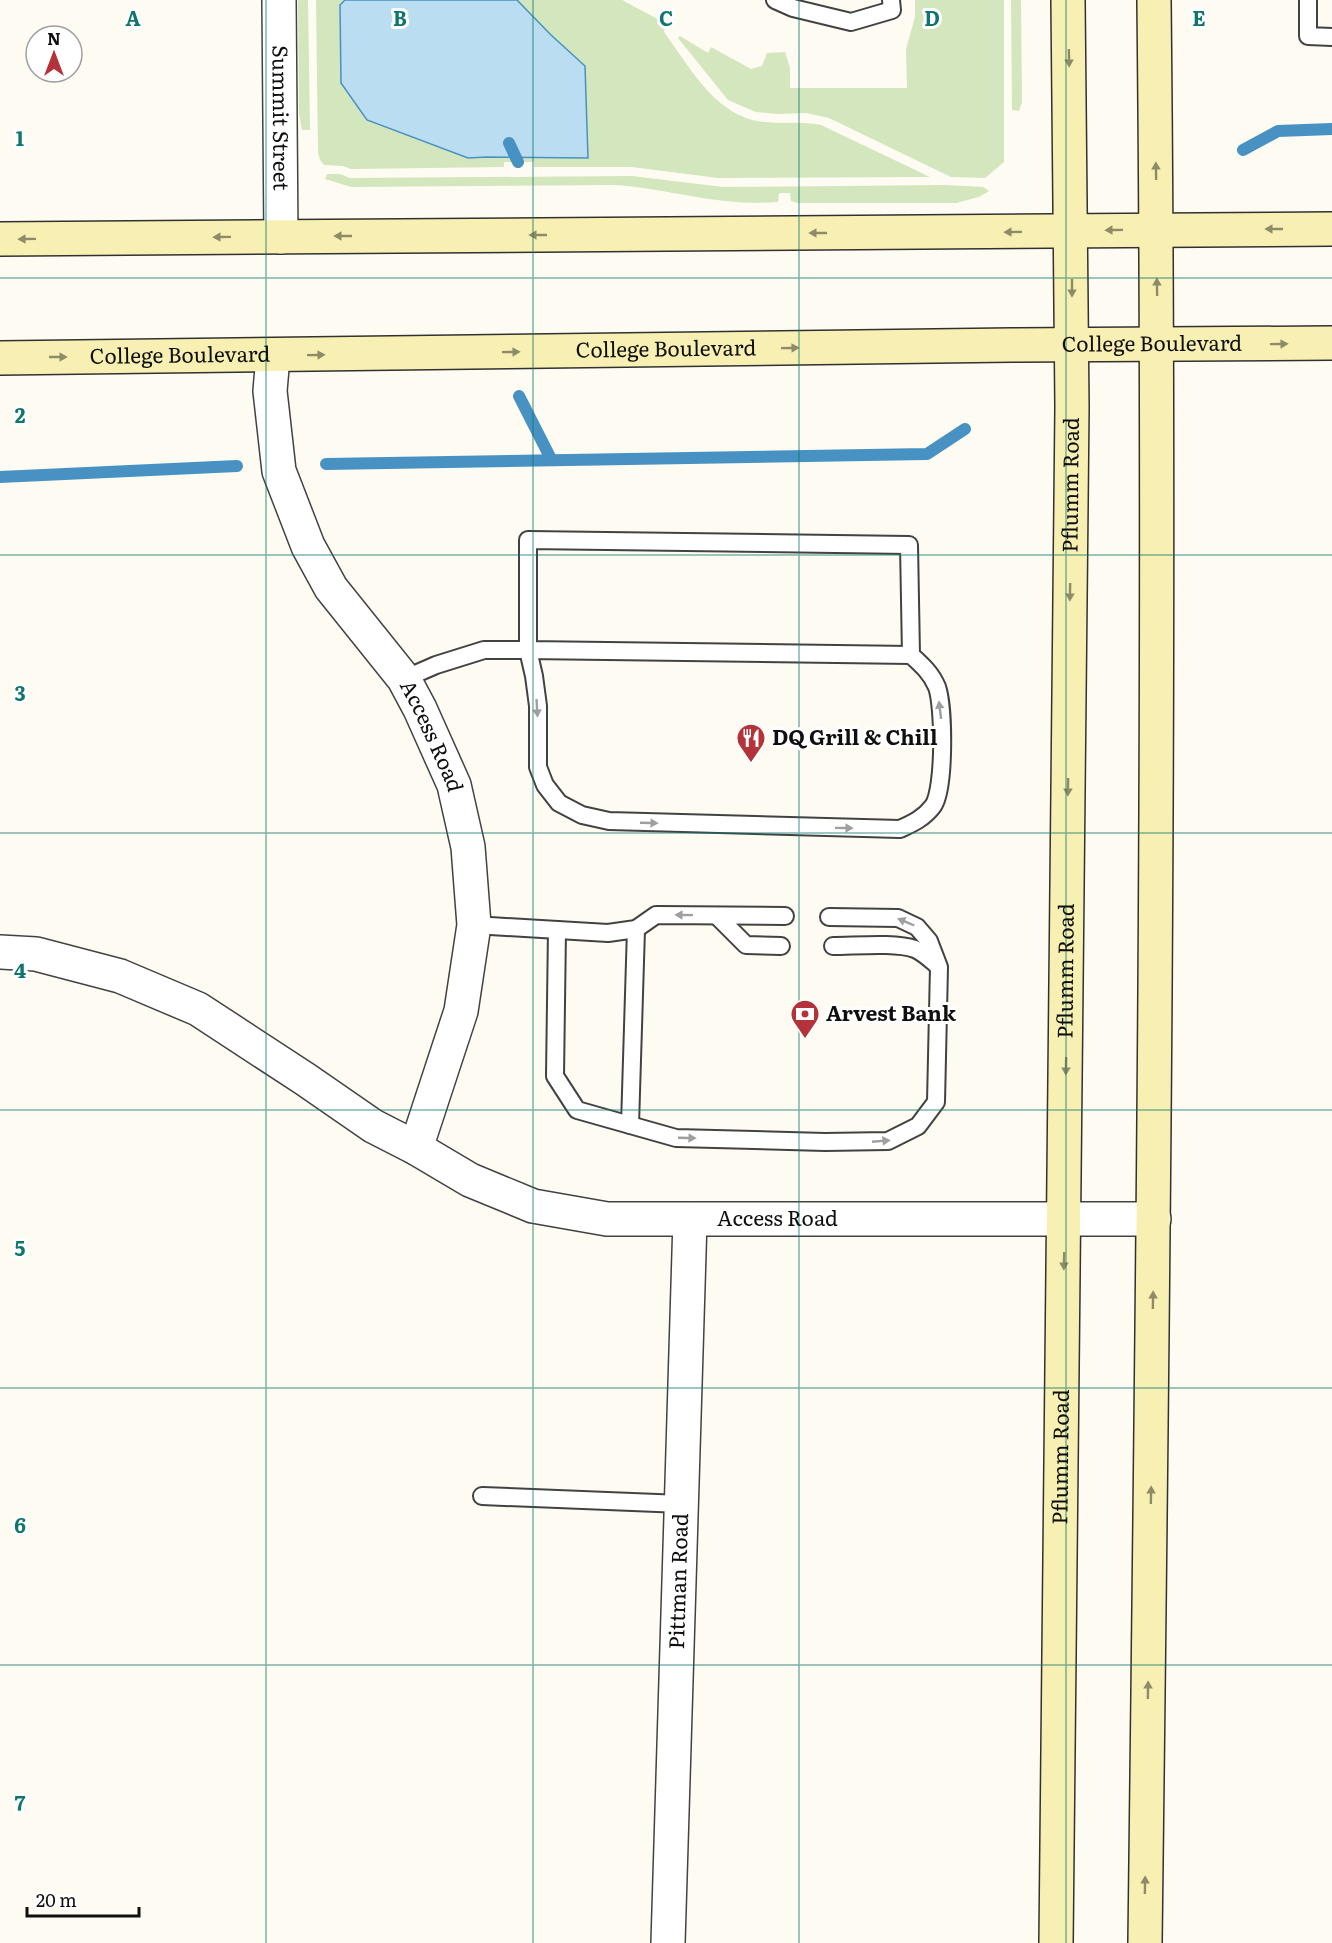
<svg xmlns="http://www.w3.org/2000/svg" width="1332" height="1943" font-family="Literata,serif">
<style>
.green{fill:#d3e6bd}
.water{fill:#baddf1;stroke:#4792c2;stroke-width:1.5}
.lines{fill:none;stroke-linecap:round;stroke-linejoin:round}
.stream{stroke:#4792c2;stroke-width:12}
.lane-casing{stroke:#424242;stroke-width:20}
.street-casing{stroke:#424242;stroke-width:36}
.secondary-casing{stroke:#313131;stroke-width:36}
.lane{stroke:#fff;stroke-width:16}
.street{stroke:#fff;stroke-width:33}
.secondary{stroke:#f8f0b2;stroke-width:33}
.oneway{fill:#8f8b69}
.oneway2{fill:#9f9f9f}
.grid{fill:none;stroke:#0f766e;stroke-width:1.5;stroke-opacity:0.55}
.labels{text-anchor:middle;stroke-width:6;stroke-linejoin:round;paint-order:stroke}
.street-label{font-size:21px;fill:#0f0f0f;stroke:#fff}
.poi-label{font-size:21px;font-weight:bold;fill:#0f0f0f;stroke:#fff;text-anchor:start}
.grid-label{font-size:20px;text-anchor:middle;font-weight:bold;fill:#0f766e;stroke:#fff;stroke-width:6;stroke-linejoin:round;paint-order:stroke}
</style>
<rect width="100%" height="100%" fill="#fefbf2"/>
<g class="green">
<polygon points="298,0 308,0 310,130 302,130 299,114"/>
<path d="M316 0H622L665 23 664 32C690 67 716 118 765 122 784 124 802 121 821 125L930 177 718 178 632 167H534V162H504V167L351 169 343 166 324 165 320 160 318 152Z"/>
<polygon points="915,0 1004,0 1004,162 985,178 951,177 829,118 806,113 777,114 756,112 728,100 678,38 680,36 708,53 711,47 751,69 762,66 767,53 785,52 790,68 790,88 907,88 906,49 915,17"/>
<polygon points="1011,0 1021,0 1022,102 1019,111 1012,110"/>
<path d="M327 174H340L350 178 632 176 723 187 945 185 983 187 989 191 979 197 956 203H797L791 201 790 193H779L778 202C720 207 672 189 615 185L351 187 325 179Z"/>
</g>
<polygon class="water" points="345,0 517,0 550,34 585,66 588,158 487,157 468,158 367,120 341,83 340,5"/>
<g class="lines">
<g class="stream">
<polyline points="509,143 518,162"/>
<polyline points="1243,150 1278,131 1332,129"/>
<polyline points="519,396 550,457"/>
<polyline points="326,464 927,454 965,429"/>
<polyline points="0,477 237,466"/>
</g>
<g class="lane-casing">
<g id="lane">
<polyline points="775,0 793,8 851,22 892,10 891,0"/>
<polyline points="1308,0 1308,36 1332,37"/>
<path d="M404 679 436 665 484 650H528L911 655 909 545 528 540V650L534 676 538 706V767L545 785 559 803 582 815 609 821 900 829C913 823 924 818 933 806 945 789 944 707 937 687 931 673 922 665 911 655"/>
<polyline points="717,916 746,945 781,946"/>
<polyline points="474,925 608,933 636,929 656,915 785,916"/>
<polyline points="557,930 555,1076 577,1110 676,1138 825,1142 888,1141 918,1126 936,1102 939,967 929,941 917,927 898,918 829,917"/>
<path d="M833 946C855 946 896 942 915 949 924 953 931 960 938 966"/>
<polyline points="630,1125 636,929"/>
<polyline points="482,1496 682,1504"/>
</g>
</g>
<g class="street-casing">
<g id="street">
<path id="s1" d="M279 0 281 237"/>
<path id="s2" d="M273 356 270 391 279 471 308 546 331 588 404 679 420 709 454 785 468 847 474 925 461 1011 416 1148"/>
<path id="s3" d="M0 952 36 954 120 976 198 1009 305 1079 373 1126 416 1148 470 1180 533 1206 607 1219H1154"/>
<path id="s4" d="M668 1943 690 1220"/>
</g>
</g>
<g class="secondary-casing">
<g id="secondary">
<polyline points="0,239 1332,229"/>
<path id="s5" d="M0 358 1012 345 1332 343"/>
<path id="s6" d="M1056 1943 1072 407 1068 0"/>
<path d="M1145 1943C1153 1295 1161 648 1154 0"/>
</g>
</g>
<use href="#lane" class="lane"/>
<use href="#street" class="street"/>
<use href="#secondary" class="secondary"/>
</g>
<defs><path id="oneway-solid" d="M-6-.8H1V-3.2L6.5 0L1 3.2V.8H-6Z" transform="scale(1.5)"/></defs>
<g class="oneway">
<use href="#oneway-solid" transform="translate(1069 58) rotate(89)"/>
<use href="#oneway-solid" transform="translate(1156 171) rotate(-91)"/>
<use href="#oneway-solid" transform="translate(1274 229) rotate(180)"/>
<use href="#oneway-solid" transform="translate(1114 230) rotate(179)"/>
<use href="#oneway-solid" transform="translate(1013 232) rotate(179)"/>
<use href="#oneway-solid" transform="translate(818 233) rotate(180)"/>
<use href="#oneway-solid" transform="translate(538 235) rotate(180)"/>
<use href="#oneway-solid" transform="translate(343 236) rotate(180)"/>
<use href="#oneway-solid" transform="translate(222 237) rotate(179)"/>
<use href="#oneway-solid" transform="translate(27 239) rotate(179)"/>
<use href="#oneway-solid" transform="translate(1157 287) rotate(-91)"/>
<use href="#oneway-solid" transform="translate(1072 288) rotate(90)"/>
<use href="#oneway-solid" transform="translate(1279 344) rotate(-1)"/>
<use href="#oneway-solid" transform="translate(790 348) rotate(-1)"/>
<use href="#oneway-solid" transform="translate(511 352) rotate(-1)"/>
<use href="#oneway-solid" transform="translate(316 355) rotate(-1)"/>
<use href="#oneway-solid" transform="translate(58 357)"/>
<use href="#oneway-solid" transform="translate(1070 592) rotate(91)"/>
<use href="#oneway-solid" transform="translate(1068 787) rotate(91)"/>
<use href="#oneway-solid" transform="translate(1066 1066) rotate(91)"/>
<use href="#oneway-solid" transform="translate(1064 1261) rotate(91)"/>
<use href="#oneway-solid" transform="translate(1153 1300) rotate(-89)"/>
<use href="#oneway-solid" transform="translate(1151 1495) rotate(-89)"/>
<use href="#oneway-solid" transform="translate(1148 1690) rotate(-89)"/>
<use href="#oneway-solid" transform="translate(1145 1885) rotate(-89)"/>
</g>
<g class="oneway2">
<use href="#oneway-solid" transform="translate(537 708) rotate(87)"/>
<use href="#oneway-solid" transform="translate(940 710) rotate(-97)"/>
<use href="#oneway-solid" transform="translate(649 823) rotate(2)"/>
<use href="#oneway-solid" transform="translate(844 828) rotate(1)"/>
<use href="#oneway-solid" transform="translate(684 915) rotate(-179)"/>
<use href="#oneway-solid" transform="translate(906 922) rotate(-157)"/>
<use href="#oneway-solid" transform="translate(687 1138) rotate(2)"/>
<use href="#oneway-solid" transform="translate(881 1141) rotate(-5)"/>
</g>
<path class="grid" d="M266 0V1943M533 0V1943M799 0V1943M1066 0V1943M0 278H1332M0 555H1332M0 833H1332M0 1110H1332M0 1388H1332M0 1665H1332"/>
<defs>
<g id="restaurant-pin" transform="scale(1.5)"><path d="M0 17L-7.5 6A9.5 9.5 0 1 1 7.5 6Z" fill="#b43239" stroke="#fff"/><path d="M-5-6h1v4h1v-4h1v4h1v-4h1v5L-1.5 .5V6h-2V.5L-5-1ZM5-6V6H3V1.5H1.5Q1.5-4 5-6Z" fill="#fff"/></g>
<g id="bank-pin" transform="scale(1.5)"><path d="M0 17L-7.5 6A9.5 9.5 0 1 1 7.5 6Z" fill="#b43239" stroke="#fff"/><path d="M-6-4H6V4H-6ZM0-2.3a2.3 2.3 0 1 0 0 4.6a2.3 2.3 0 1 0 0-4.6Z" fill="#fff"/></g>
</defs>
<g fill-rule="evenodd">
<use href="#restaurant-pin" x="751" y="738"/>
<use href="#bank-pin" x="805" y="1014"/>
</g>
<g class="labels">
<g class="street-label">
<text dy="7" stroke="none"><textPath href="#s1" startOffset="118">Summit Street</textPath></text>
<text dy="7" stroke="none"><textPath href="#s5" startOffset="1152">College Boulevard</textPath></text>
<text dy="7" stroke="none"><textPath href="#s5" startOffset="666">College Boulevard</textPath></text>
<text dy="7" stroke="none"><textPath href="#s5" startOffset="180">College Boulevard</textPath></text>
<text dy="7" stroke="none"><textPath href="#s6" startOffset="1458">Pflumm Road</textPath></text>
<text dy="7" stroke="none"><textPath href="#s2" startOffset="424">Access Road</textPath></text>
<text dy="7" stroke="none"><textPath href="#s6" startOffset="972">Pflumm Road</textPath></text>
<text dy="7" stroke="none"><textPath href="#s3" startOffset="843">Access Road</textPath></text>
<text dy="7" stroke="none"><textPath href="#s6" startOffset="486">Pflumm Road</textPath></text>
<text dy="7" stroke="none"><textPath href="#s4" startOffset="362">Pittman Road</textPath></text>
</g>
<g class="poi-label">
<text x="772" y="745">DQ Grill &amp; Chill</text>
<text x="826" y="1021">Arvest Bank</text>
</g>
</g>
<g class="grid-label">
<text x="133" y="26">A</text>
<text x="400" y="26">B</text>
<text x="666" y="26">C</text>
<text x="932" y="26">D</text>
<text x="1199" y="26">E</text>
<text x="20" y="146">1</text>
<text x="20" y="423">2</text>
<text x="20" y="701">3</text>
<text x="20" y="978">4</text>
<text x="20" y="1256">5</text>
<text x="20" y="1533">6</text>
<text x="20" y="1811">7</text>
</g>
<g transform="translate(54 54)"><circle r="28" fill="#ffffff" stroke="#9f9f9f" stroke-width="1.5"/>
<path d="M0-4.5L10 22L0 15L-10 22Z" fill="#b43239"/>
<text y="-9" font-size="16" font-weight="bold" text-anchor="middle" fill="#0f0f0f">N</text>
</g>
<path d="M27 1907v9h112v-9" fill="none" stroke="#0f0f0f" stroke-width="3"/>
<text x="36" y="1907" font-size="18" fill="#0f0f0f" stroke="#ffffff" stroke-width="4.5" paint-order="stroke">20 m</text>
</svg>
